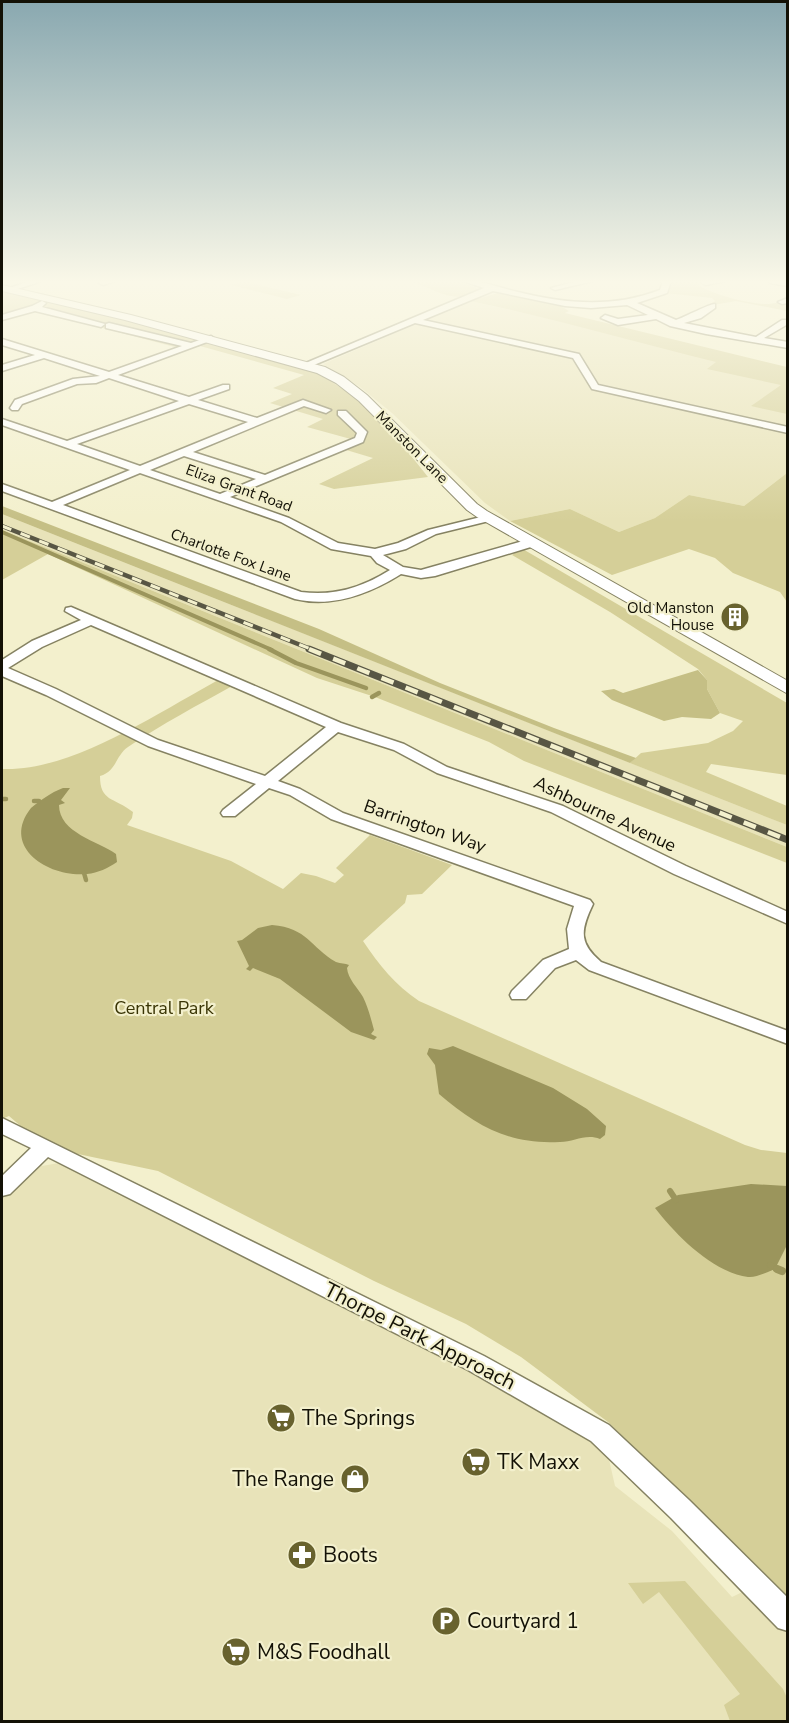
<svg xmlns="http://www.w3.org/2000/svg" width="789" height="1723" font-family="'Nunito Sans',sans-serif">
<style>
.built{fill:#e8e3b9}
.green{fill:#d5cf98}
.forest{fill:#c5bf85}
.water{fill:#9b955c}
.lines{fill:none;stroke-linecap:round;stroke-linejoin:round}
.stream-far3{stroke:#9b955c;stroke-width:4}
.stream-far2{stroke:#9b955c;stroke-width:4.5}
.stream-far1{stroke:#9b955c;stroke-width:6}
.stream{stroke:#9b955c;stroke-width:8}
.minor-casing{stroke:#858262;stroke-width:3}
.tertiary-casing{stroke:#858262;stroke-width:2}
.minor{fill:#fff;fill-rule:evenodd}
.tertiary{fill:#fff;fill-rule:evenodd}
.rail-far1-casing{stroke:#585644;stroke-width:4.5}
.rail-casing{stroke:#585644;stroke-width:7}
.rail-far1{stroke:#f3f0cd;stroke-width:3;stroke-dasharray:10;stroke-linecap:butt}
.rail{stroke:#f3f0cd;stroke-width:4.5;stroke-dasharray:13;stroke-linecap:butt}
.labels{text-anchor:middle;stroke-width:4.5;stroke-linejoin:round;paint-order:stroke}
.far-street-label{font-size:15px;fill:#131106;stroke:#f3f0cd}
.far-poi-label{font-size:15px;fill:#131106;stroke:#f3f0cd;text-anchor:end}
.street-label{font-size:18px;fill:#131106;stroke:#f3f0cd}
.park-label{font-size:18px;fill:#393404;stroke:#f3f0cd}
.near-street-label{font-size:21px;fill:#131106;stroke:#f3f0cd}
.near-poi-label{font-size:21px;fill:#131106;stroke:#f3f0cd;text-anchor:start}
</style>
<rect width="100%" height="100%" fill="#f3f0cd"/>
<g class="built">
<polygon points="470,301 787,372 787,473 744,506 689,495 655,518 619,532 570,509 510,521 485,503 392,413 360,387 323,364"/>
<polygon points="2,514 787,825 787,847 2,530"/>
<polygon points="45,1147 42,1166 59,1163 76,1165 332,1292 588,1436 608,1455 615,1486 672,1531 732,1597 757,1585 787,1618 787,1721 2,1722 2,1188"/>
</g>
<g class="green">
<polygon points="243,281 301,295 287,299 231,285"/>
<path d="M409 281H458L479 289C457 308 432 287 409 281Z"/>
<path d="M671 281 701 282 704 283 697 284C709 294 753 305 769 304 776 303 780 302 787 303V311L736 301 713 305 710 304 715 301 712 298 665 293 672 285Z"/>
<path d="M2 292 127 320 310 370C358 392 396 436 428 477L334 489 319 484 373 458 343 449 358 441 307 427 323 419 270 403 292 394 273 388 304 375 200 346 186 350 38 311 35 308 2 316Z"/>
<path d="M498 293 557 304 569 311 565 313 787 367V414L751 406 781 385 707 369 716 362C634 342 552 318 470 301Z"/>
<polygon points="787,473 787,616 787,602 780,592 733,573 715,558 689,549 612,575 510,521 570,509 619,532 655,518 689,495 744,506"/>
<polygon points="2,530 787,847 787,863 524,761 489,742 375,697 317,678 48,554 2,580"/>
<polygon points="521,548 787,703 787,775 711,764 706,772 787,806 787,825 630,763 641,753 708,743 733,731 743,721 720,713 707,689 707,680 698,669 610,612 512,555"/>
<path d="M220 679 234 685C198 705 162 724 128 747 115 756 117 771 100 776 100 802 114 797 133 812L132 818 127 825 231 861 283 889 301 873 316 876 335 883 344 875 336 868 370 835 452 865 422 894 407 895 405 903 363 941C379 965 395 985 419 1001L745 1145 761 1150 787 1153V1618L667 1480 608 1422 521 1357 466 1324 374 1281 158 1171 45 1147 9 1116 2 1119V769C72 772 159 712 220 679Z"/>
<polygon points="685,1581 783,1689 787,1698 787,1721 730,1721 724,1705 740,1694 659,1592 643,1604 628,1583"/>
</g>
<g class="forest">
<polygon points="2,506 319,629 440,683 554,728 636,758 630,763 2,514"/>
<polygon points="698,670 707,680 707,689 720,713 711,719 682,717 664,721 612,700 601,691 614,689 623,693"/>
</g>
<g class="water">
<path d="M63 788H70L61 800 65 803 59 805C59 833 98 841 116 854L117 862C108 868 98 873 87 874 49 878 0 847 31 808 41 800 50 793 63 788Z"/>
<path d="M272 925C308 928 310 947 336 962 341 964 345 963 349 965L347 968C348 979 357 987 363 997 368 1007 371 1019 374 1030L371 1034 377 1037 374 1040 351 1032 280 979 253 968 250 971 246 969 249 966 237 941 242 940 258 928Z"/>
<path d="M453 1046 553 1088 587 1109 606 1126 605 1135 600 1139C586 1133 574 1142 560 1142 510 1145 476 1126 439 1094L435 1065 427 1054 429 1048 441 1050Z"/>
<path d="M751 1184 787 1186V1245L775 1269C767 1272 756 1278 748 1277 712 1272 676 1235 655 1208L678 1195Z"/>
</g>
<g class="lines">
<polyline class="stream-far3" points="2,532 272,650"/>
<g class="stream-far2">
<polyline points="269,649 296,663 366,688"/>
<polyline points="372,697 379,693"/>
<polyline points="2,799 6,799"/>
<polyline points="34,801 39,801"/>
<polyline points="84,873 86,880"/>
</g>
<g class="stream-far1">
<polyline points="670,1191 676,1200"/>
<polyline points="770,1265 780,1270"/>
</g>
<polyline class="stream" points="777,1269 782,1271"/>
<g class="minor-casing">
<g id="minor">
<polygon points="30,281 42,281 8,292 4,290"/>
<polygon points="102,281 115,281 103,285 99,283"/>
<path d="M463 281C482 280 500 288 518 292 567 304 613 308 660 290L663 281H671L667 293 637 303 676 320C685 317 709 304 715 304V308L701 318 684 323 756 337 782 320H788V324L764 338 788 342V348L706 334 670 326 656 319 618 325 601 318 605 315 618 319 648 315 627 305 591 308 565 306 493 291 423 320 579 354 598 385 788 427V433L592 389 573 358 415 323 309 367 301 365 484 288Z"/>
<polygon points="578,281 593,281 555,290 551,288"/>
<polygon points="705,281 725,281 706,285 702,283"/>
<polygon points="769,281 788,281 788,286 770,283"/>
<polygon points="788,298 788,303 782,304 778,302"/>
<polygon points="42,301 46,303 42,307 105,324 101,327 35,311 2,320 2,315 32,306"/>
<path d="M109 323 191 343 211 336 215 339 118 375 189 397 223 385H229V389L198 400 257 418 303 400 331 410 326 413 304 406 193 452 265 475 355 438 357 433 338 415V411H346L367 432 363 442 230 497 289 518 338 543 375 549 398 543 428 530 489 515 493 516V520L436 534 406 549 383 555 403 567 421 570 530 539 536 543 534 546 435 576 421 578 401 574C369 594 333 608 295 599L2 491V484L52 502 130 470 2 425V419L67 441 179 401 109 378 96 383 77 384 22 404 18 410H12L10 408 15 400 73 379 100 376 44 358 2 371V365L35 355 2 345V339L109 372 182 346 106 328V324ZM189 404 248 422 140 466 77 444ZM184 456 256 479 220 494 150 470ZM140 473 281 522 331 549 371 556 377 563 390 570C361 588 335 596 301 592L63 505Z"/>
<path d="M71 607 341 723 404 744 447 767 563 806 686 866 788 912V924L674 874 551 812 437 773 394 750 338 732 278 781 300 789 343 813 590 900 593 904C580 931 579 943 601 962L788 1031V1044L589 970 576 960 555 968 526 999H512L510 995 512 991 543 960 569 949 567 929 574 906 331 819 290 795 269 788 235 816H223L221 813 223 810 256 784 148 746 46 695 2 676V660L32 641 81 620 65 611 66 608ZM91 625 326 727 265 776 158 740 56 689 8 668 42 647Z"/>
<polygon points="2,1118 484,1356 609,1425 689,1500 788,1598 788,1631 778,1628 671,1518 591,1441 468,1370 48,1157 10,1194 2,1196 2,1176 31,1148 2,1134"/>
</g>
</g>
<g class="tertiary-casing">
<polygon id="tertiary" points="2,285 131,315 325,367 344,377 367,395 477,504 487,511 788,681 788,694 477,517 467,510 359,401 336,383 317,373 125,320 2,291"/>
</g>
<use href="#minor" class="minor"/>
<use href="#tertiary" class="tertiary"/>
<g class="rail-far1-casing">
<polyline id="rail-far1" points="2,526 313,650"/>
</g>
<g class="rail-casing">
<polyline id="rail" points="309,649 788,840"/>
</g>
<use href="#rail-far1" class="rail-far1"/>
<use href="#rail" class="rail"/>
</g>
<linearGradient id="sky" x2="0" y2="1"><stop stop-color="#89a8b0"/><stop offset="0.54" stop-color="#faf8e8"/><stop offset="1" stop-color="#faf8e8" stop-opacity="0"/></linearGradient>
<rect width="789" height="522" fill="url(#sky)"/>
<defs>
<g id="building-disc" transform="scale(1.5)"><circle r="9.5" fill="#68622e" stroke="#f3f0cd"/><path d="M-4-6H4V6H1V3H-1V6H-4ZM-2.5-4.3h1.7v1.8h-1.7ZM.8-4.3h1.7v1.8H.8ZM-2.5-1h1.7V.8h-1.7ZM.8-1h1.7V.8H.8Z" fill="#fff"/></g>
<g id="supermarket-disc" transform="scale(1.5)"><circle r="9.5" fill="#68622e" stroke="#f3f0cd"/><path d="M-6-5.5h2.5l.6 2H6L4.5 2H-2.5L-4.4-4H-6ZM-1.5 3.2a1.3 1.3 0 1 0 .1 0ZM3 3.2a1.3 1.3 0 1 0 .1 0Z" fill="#fff"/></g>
<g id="shop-disc" transform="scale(1.5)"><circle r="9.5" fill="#68622e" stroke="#f3f0cd"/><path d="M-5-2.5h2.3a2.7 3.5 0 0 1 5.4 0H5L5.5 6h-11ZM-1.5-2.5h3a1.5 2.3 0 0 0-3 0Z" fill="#fff"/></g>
<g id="pharmacy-disc" transform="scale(1.5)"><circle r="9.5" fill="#68622e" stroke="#f3f0cd"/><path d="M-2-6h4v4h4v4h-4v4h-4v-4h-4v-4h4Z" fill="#fff"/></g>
<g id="parking-disc" transform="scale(1.5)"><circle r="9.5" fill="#68622e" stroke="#f3f0cd"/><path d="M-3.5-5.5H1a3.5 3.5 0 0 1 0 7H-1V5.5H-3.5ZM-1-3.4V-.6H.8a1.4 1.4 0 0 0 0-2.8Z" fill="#fff"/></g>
</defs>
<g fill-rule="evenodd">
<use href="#building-disc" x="735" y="617"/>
<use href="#supermarket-disc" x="281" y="1418"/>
<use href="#supermarket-disc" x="476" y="1462"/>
<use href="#shop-disc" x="355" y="1479"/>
<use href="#pharmacy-disc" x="302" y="1555"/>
<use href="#parking-disc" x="446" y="1621"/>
<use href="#supermarket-disc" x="236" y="1652"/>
</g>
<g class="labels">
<g class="far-street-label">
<text transform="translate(412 447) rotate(45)" y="5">Manston Lane</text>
<text transform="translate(239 488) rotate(20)" y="5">Eliza Grant Road</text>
<text transform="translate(231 555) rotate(20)" y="5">Charlotte Fox Lane</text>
</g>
<g class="far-poi-label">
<text x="714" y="613">Old Manston<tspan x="714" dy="17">House</tspan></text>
</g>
<g class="street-label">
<text transform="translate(605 814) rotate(25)" y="6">Ashbourne Avenue</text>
<text transform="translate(425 826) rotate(19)" y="6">Barrington Way</text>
</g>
<g class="park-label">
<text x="164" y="1014">Central Park</text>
</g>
<g class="near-street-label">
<text transform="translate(420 1336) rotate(27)" y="7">Thorpe Park Approach</text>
</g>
<g class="near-poi-label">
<text x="302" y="1425">The Springs</text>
<text x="497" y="1469">TK Maxx</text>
<text x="334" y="1486" text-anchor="end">The Range</text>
<text x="323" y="1562">Boots</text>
<text x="467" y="1628">Courtyard 1</text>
<text x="257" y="1659">M&amp;S Foodhall</text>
</g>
</g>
<rect width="789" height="1723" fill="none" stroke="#131106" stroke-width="6"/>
</svg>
